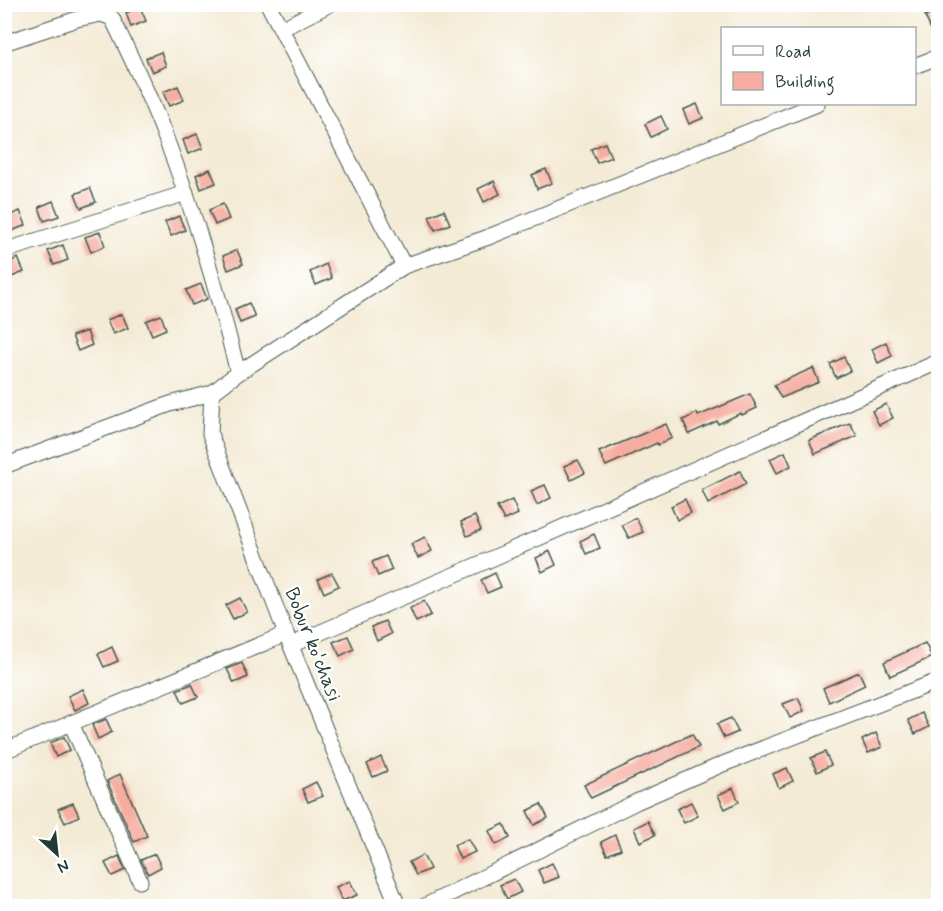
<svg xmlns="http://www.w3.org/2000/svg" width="943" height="911" font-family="Mynerve,sans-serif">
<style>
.building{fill:#f6ada0}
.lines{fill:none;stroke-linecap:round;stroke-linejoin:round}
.minor-casing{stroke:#3f574c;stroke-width:17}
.minor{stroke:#fff;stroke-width:15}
.labels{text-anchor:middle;stroke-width:4.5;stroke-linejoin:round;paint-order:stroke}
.street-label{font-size:20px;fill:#1f3d34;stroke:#fff}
</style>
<rect width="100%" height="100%" fill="#fff"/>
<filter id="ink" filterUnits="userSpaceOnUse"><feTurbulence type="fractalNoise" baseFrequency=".0167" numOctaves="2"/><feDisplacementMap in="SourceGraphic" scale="12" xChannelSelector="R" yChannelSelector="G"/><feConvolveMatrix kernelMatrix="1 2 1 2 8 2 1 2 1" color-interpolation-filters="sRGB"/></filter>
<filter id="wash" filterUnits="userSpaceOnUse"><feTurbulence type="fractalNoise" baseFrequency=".008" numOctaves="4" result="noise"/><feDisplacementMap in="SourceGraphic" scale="24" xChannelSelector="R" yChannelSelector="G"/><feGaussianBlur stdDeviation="1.35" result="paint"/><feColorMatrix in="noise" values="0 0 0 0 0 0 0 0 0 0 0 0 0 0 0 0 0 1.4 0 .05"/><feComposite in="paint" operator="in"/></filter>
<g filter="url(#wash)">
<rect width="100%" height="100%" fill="#f4ebd6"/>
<g id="blocks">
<g class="building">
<polygon points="140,7 146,21 131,27 126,13"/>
<polygon points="939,10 939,26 931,30 925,16"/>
<polygon points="161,52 166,66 152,72 146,58"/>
<polygon points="178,86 184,100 169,106 163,92"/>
<polygon points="697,104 703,118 689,124 683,110"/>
<polygon points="661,116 667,129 651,137 645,124"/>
<polygon points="197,134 203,148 188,154 183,140"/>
<polygon points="605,143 611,157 597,163 591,149"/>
<polygon points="210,169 216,183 201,189 196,175"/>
<polygon points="546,169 552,183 537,189 532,175"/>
<polygon points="494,181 500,194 484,202 478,189"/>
<polygon points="90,188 96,202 81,208 75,194"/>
<polygon points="53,201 59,216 44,221 39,207"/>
<polygon points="223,204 229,219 215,225 209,210"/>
<polygon points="444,210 450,224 435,230 429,216"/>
<polygon points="20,211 26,225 12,231 6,217"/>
<polygon points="179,216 185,230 171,236 165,222"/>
<polygon points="100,232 105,246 91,252 85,237"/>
<polygon points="63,245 68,260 54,265 48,251"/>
<polygon points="237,250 243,264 228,270 223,256"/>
<polygon points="18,258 24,272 9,278 4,264"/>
<polygon points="326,264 332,278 316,285 310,272"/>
<polygon points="201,284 207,299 192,305 186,290"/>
<polygon points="249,303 255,317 240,323 235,309"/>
<polygon points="122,314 128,328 113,334 107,320"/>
<polygon points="161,315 166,329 152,335 146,321"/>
<polygon points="87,331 92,345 78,351 72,336"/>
<polygon points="886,342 892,356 878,363 872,349"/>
<polygon points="844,357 850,371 836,378 830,364"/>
<polygon points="813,368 819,382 781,398 774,385"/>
<polygon points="750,394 757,408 742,415 741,413 718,424 717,421 689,434 683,420 697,413 698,416"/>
<polygon points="886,404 893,418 879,425 872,411"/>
<polygon points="850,423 857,436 815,454 809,440"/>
<polygon points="666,424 672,438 658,445 657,443 606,466 599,452"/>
<polygon points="785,452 791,466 777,473 770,459"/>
<polygon points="578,460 585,473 571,480 564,466"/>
<polygon points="740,471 746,484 708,504 702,490"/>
<polygon points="545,485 551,498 537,505 531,491"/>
<polygon points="685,499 691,513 677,520 671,506"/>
<polygon points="512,500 518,514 504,520 497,507"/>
<polygon points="475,516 481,530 467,536 461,522"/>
<polygon points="636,518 643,532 629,538 622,525"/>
<polygon points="594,534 600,548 586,554 580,541"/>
<polygon points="425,537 432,551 418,558 411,544"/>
<polygon points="550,551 556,565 542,572 536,558"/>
<polygon points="386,556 392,570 378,576 372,562"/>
<polygon points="332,573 339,586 324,593 318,579"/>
<polygon points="495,573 501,587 487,593 481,580"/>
<polygon points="240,598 247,612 233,619 226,605"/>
<polygon points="424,601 431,615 416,622 410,608"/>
<polygon points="385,621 391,634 377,641 371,627"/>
<polygon points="348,636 354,649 340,656 333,642"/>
<polygon points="925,643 932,657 890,676 884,662"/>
<polygon points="112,647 118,661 104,667 98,654"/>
<polygon points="242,663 248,677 234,683 227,669"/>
<polygon points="859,672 865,685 829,702 823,688"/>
<polygon points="192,684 198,697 183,703 177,690"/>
<polygon points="83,689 89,703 75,710 68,696"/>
<polygon points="798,698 804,711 790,718 783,704"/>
<polygon points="922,713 929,727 915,734 908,720"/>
<polygon points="731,718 738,732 724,738 717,724"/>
<polygon points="106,719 112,732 98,739 92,725"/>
<polygon points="876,733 882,747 868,753 862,740"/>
<polygon points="692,734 699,747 591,798 584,785"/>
<polygon points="64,737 70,750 56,757 50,743"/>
<polygon points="825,752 831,765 817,772 811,758"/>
<polygon points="381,757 387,771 373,777 367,764"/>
<polygon points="787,768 793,781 779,788 773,774"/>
<polygon points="120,774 147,836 134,842 107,781"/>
<polygon points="316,782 323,796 308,802 302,789"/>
<polygon points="733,788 739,802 725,809 718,795"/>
<polygon points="691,802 698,816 684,823 677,809"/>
<polygon points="73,803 79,816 65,823 58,809"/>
<polygon points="541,804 548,818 534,825 527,811"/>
<polygon points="648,821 655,835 640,842 634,828"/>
<polygon points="504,824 510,838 496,845 489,831"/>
<polygon points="615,835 621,849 607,855 601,842"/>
<polygon points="468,839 475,852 460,859 454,845"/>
<polygon points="155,854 161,867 148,874 141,860"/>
<polygon points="423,855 430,869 416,875 409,862"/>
<polygon points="119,856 125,870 112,876 105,863"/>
<polygon points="552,863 559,877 544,883 538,870"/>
<polygon points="514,879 521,892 507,899 500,885"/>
<polygon points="350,881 357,895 342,901 336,887"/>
</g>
</g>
</g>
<g filter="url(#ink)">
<use href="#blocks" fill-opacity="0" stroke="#3f574c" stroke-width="1.5"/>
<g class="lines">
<g class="minor-casing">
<g id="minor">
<polyline points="268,4 404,266"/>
<polyline points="281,29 330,4"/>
<path d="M4 43 77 19 101 14 112 18C131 57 150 96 165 136 195 213 218 293 238 373"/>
<polyline points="914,66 938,57"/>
<polyline points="4,251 186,193"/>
<polyline points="212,393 210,434 286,634 398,906"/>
<polyline points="4,466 170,404 212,393 238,373 404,266 486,238 817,104"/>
<polyline points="291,645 484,562 938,362"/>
<polyline points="71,723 140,881"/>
<polyline points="4,751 286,634"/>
<polyline points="425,906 636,802 723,764 938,681"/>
</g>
</g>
<use href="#minor" class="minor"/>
</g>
</g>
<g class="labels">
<g class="street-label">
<text transform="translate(314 644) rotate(68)" y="7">Bobur ko'chasi</text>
</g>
</g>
<rect width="943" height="911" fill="none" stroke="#fff" stroke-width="24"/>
<rect x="721" y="27" width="195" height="78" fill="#ffffff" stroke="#a5b1ae" stroke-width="1.5"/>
<rect x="733" y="46" width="30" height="9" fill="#ffffff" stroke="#a5b1ae" stroke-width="1.5"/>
<text x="775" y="57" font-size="18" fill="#1f3d34">Road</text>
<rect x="733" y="72" width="30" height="18" fill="#f6ada0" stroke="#a5b1ae" stroke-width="1.5"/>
<text x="775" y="87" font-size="18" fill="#1f3d34">Building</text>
<g transform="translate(57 854) rotate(153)" stroke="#ffffff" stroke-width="4.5" paint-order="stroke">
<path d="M0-4.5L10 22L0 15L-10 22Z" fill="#1f3d34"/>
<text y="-9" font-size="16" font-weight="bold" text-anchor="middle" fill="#1f3d34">N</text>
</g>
</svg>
